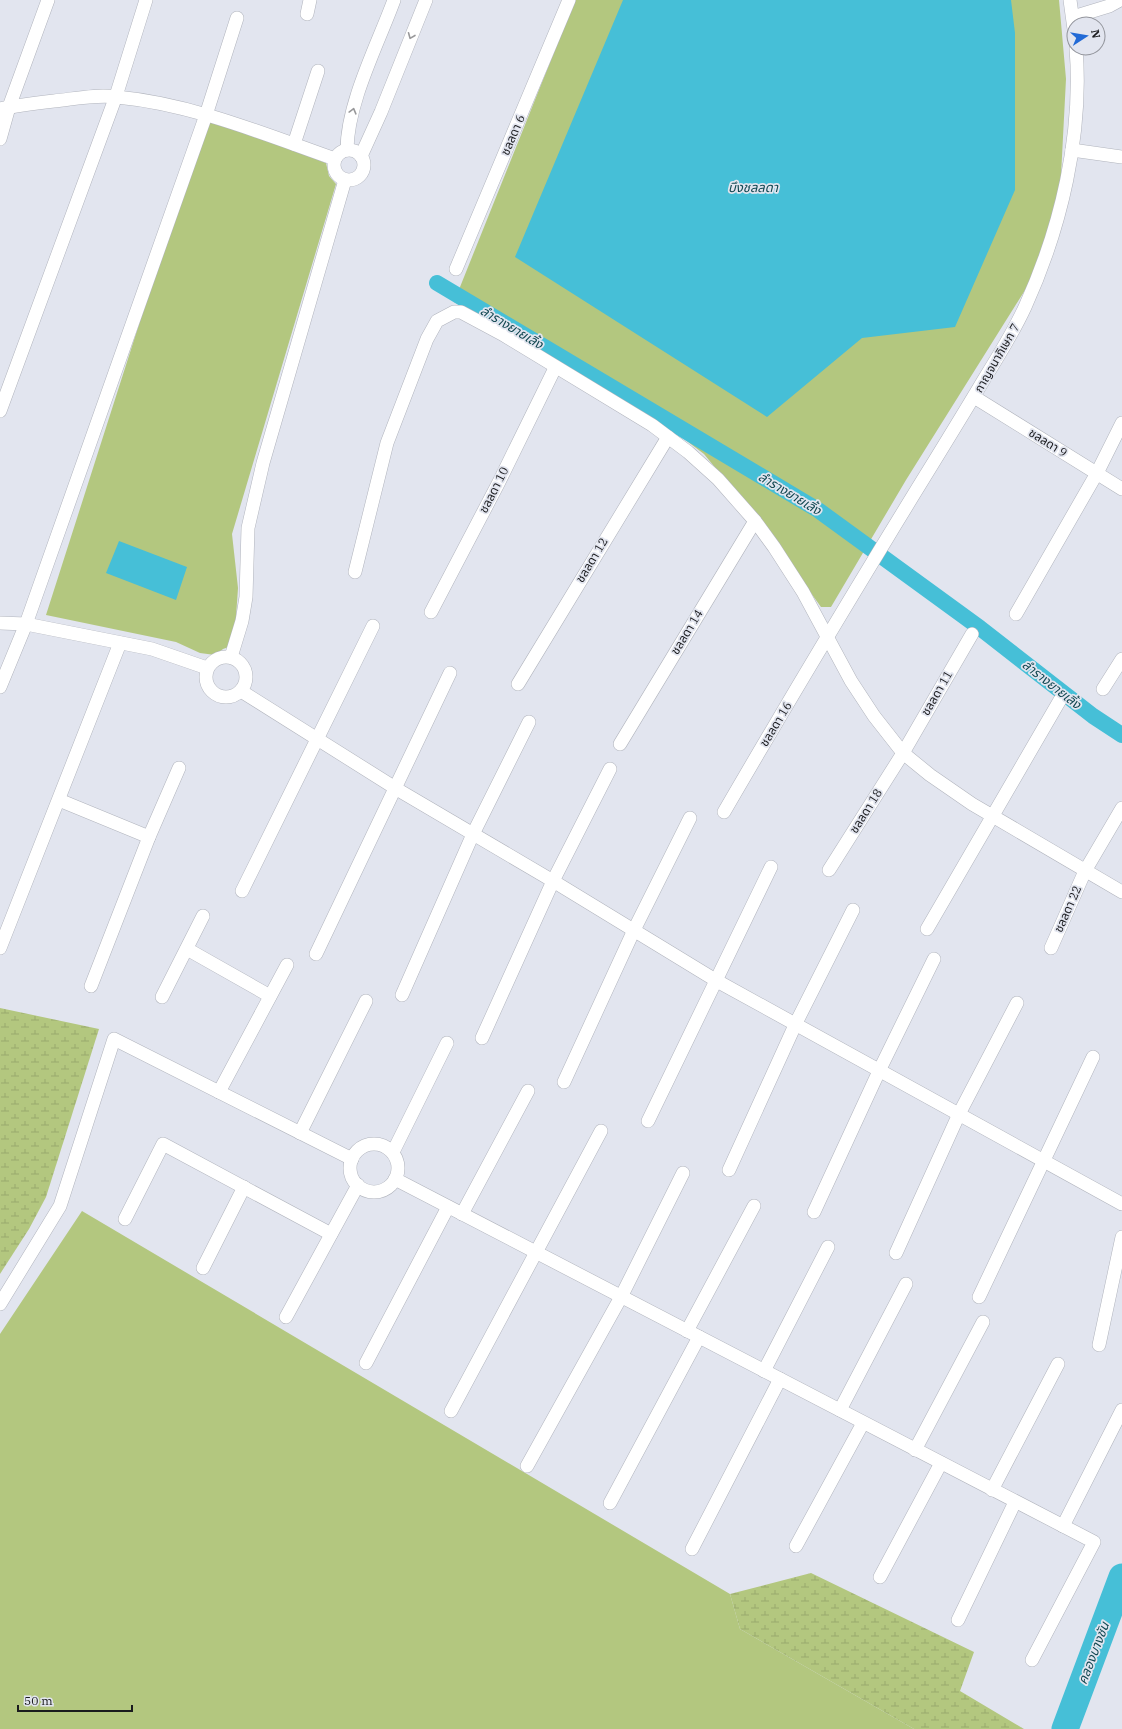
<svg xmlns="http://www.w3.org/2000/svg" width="1122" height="1729" font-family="'IBM Plex Serif','Noto Sans Thai',serif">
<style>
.green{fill:#b3c77f}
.wetland{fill:url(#wetland-marsh)}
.water{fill:#46bfd7}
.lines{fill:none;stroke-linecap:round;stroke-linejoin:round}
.canal{stroke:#46bfd7;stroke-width:16}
.river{stroke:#46bfd7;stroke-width:27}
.street-casing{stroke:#b1b4bd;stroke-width:14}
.street{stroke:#fff;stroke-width:13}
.oneway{stroke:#98989a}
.labels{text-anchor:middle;stroke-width:3.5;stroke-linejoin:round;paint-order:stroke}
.street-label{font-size:12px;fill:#1a1b1e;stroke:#e2e5ef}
.water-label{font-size:13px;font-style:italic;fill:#124751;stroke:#e2e5ef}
</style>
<defs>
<pattern id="wetland-marsh" width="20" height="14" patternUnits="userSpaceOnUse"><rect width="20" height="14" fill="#b3c77f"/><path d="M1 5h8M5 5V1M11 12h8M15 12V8" fill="none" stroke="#99aa6d"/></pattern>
</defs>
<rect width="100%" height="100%" fill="#e2e5ef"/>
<g class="green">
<polygon points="575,0 1059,0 1066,79 1060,195 1037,271 906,480 831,607 821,607 762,525 704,454 622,392 454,302"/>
<polygon points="206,115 326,163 329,176 336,184 232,534 238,588 234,645 223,649 215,655 200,653 176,642 46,615"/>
<polygon points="82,1211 730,1594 740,1629 914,1729 0,1729 0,1334"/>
</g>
<g class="wetland">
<polygon points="0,1008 99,1029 46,1197 29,1229 0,1274"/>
<polygon points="811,1573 974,1652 960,1691 1024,1729 914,1729 740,1629 730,1594"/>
</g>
<g class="water">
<polygon points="623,0 1011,0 1015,33 1015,190 955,327 862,338 767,417 515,257"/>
<polygon points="119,541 187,567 176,600 106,573"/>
</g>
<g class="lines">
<polyline class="canal" points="437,283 818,510 980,628 1093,716 1122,735"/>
<polyline class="river" points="1065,1729 1122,1577"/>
<g class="street-casing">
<g id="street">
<polyline points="1070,0 1074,29"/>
<polyline points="307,14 310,0"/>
<polyline points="1073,17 1109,6 1120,0"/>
<path d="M0 109C18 105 36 103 54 101 74 99 97 94 117 97 192 104 264 134 335 159"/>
<polyline points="0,139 9,107 48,0"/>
<polyline points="294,144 318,71"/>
<circle cx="349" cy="165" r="15"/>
<path d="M347 150C347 103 378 44 394 0"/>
<polyline points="1072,150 1122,157"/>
<polyline points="361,156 381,112 426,0"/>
<polyline points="456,269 569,0"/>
<polyline points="974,397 1122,489"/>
<polyline points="0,411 116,96 146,0"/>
<polyline points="355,572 387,443 427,339 437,321 454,312 461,312 502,334 652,425 688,452 718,479 755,521 774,547 803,592 851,681 874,716 903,753 930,775 972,804 1122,892"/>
<polyline points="431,612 499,482 555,368"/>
<polyline points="1016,614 1097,473 1122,423"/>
<polyline points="0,623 26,624 152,649 207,668"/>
<circle cx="226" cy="677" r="20"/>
<polyline points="231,657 242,621 246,597 248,528 263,463 345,180"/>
<polyline points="518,684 668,437"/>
<polyline points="0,687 26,624 206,115 237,18"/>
<polyline points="1103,689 1122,659"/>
<polyline points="241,691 400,791 553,881 717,981 1122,1204"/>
<polyline points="620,744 755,521"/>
<polyline points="59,800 149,837"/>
<path d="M724 812C778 719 833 627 889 535 920 484 952 433 983 381 998 357 1013 333 1025 307 1061 228 1083 135 1076 48"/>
<polyline points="829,870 903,753 972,634"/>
<polyline points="242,891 373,626"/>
<polyline points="927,929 1060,700"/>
<polyline points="0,948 120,643"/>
<polyline points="1051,948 1085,871 1122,808"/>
<polyline points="187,949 270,996"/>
<polyline points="316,954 450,673"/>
<polyline points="91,986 149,837 179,768"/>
<polyline points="402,995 473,834 529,722"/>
<polyline points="162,997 203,916"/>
<polyline points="482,1038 553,881 610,769"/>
<polyline points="564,1082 634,930 690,818"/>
<polyline points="219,1092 287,965"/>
<polyline points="648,1121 771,867"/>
<polyline points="300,1133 366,1001"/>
<circle cx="374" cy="1168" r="24"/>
<polyline points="393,1152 447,1043"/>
<polyline points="729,1170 796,1023 853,910"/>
<polyline points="395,1179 1094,1542 1032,1660"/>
<polyline points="814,1212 880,1069 934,959"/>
<polyline points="462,1214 528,1091"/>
<polyline points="125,1219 163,1144 331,1234"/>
<polyline points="896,1253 959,1114 1017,1003"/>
<polyline points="203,1268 244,1187"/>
<polyline points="979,1297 1093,1057"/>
<polyline points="0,1304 60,1206 114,1039 352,1159"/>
<polyline points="286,1317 358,1185"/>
<polyline points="687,1331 754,1206"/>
<polyline points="1099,1345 1122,1237"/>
<polyline points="366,1363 448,1207"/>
<polyline points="764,1371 828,1247"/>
<polyline points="840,1410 906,1284"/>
<polyline points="451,1411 601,1131"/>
<polyline points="915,1450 983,1322"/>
<polyline points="527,1466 621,1297 683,1173"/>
<polyline points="992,1490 1058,1364"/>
<polyline points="610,1503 699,1337"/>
<polyline points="1063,1526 1122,1410"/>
<polyline points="796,1546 863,1423"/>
<polyline points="692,1549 780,1379"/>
<polyline points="880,1577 941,1463"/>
<polyline points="958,1620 1015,1502"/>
</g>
</g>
<use href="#street" class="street"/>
</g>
<defs><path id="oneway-chevron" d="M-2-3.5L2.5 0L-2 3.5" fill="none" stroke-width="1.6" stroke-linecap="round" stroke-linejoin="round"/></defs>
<g class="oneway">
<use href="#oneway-chevron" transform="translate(411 36) rotate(112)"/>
<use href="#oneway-chevron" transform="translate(353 111) rotate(-75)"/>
</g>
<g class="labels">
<g class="street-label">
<text transform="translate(513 135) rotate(-67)" y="4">ชลลดา 6</text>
<text transform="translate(997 358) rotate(-60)" y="4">กาญจนาภิเษก 7</text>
<text transform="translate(1048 443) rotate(32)" y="4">ชลลดา 9</text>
<text transform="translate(494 490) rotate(-63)" y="4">ชลลดา 10</text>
<text transform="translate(592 560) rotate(-59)" y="4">ชลลดา 12</text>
<text transform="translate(687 632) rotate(-59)" y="4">ชลลดา 14</text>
<text transform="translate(937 693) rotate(-60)" y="4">ชลลดา 11</text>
<text transform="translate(776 724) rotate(-59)" y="4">ชลลดา 16</text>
<text transform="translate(866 811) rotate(-58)" y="4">ชลลดา 18</text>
<text transform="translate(1068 909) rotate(-66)" y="4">ชลลดา 22</text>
</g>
<g class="water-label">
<text x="753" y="192">บึงชลลดา</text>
<text transform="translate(512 327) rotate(31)" y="5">ลำรางยายเลิ้ง</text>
<text transform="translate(790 493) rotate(31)" y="5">ลำรางยายเลิ้ง</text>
<text transform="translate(1052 684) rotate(38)" y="5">ลำรางยายเลิ้ง</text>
<text transform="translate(1093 1653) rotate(-69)" y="5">คลองบางชัน</text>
</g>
</g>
<g transform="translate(1086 36) rotate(78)"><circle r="19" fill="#e2e5ef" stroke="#92949b"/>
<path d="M0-3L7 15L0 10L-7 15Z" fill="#226ad6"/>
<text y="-6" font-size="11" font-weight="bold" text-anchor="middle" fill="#1a1b1e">N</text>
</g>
<path d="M18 1705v6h114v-6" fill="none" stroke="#1a1b1e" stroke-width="2"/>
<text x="24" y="1705" font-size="12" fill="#1a1b1e" stroke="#e2e5ef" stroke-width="3" paint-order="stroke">50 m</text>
</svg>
